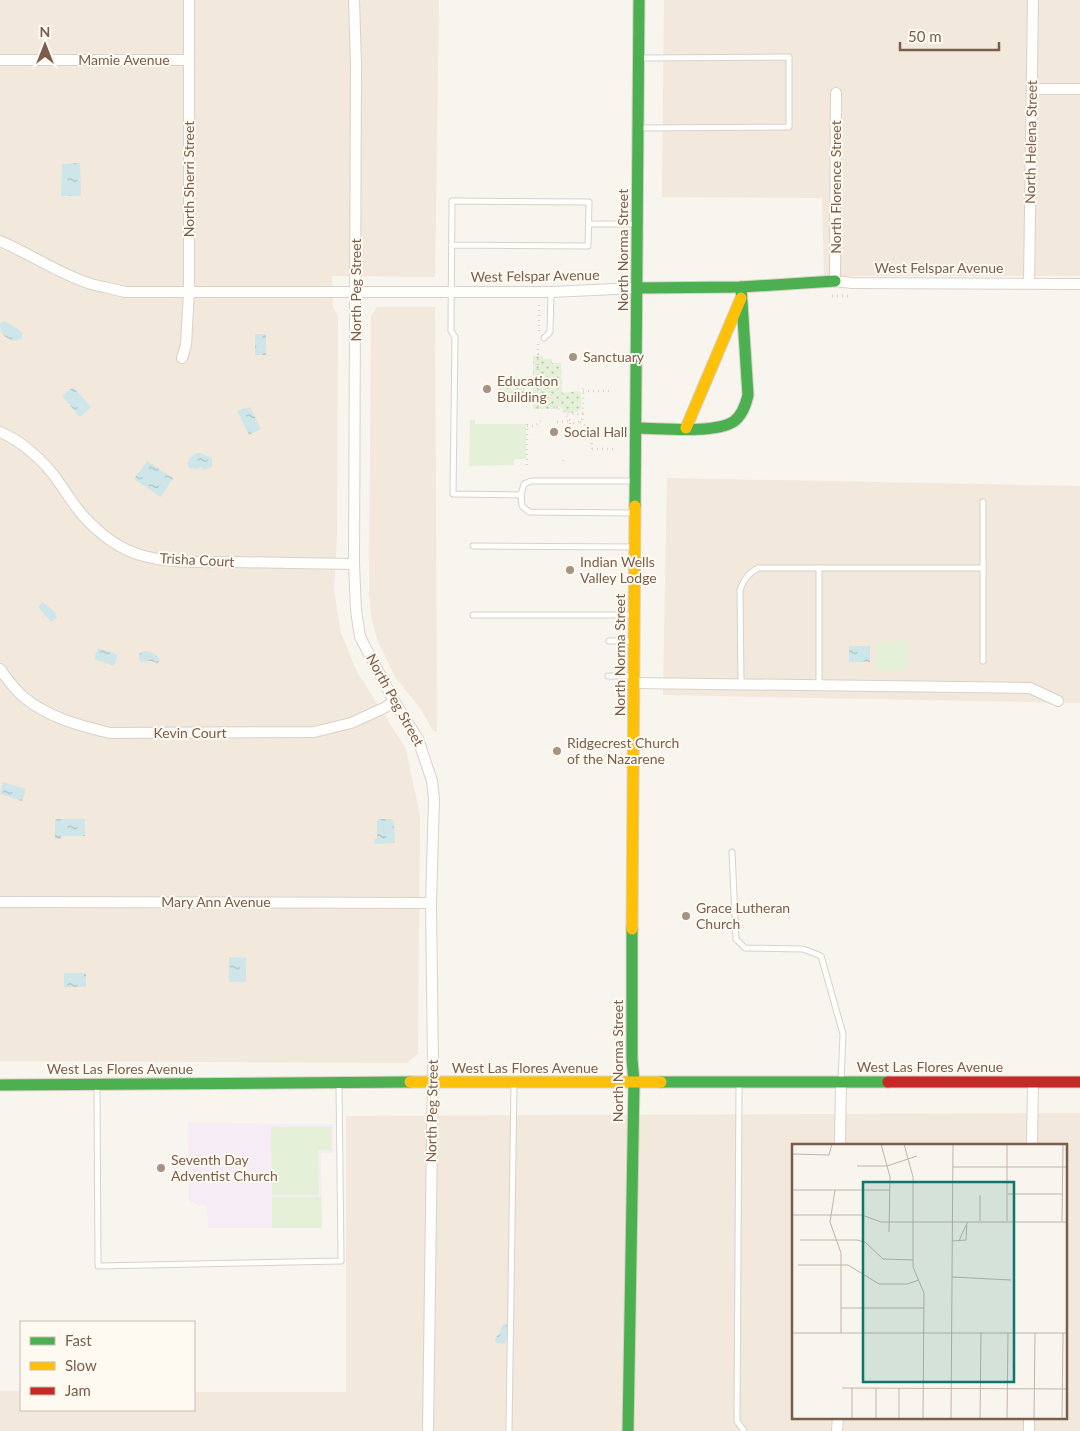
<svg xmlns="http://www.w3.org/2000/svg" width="1080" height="1431" font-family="Lato,sans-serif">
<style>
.residential{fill:#f2e8db;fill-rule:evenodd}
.education{fill:#f6ecf5}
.grass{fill:url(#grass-dots)}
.park{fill:#e4f1d8}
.water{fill:url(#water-ripples)}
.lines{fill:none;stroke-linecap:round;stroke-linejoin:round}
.lane-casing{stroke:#d8d2cc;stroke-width:7}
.street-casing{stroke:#d8d2cc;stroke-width:12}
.fast-casing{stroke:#d7d1c8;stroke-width:13}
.slow-casing{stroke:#d7d1c8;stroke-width:13}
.jam-casing{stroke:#d7d1c8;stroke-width:13}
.path{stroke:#dcd5cf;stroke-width:2.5;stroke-dasharray:1 4;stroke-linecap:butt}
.lane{stroke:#fefefc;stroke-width:5}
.street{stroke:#fefefc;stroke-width:10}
.fast{stroke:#4caf50;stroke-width:11}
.slow{stroke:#ffc107;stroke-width:11}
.jam{stroke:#c62828;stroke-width:11}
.poi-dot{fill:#a69384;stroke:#fffaf1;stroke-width:2}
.labels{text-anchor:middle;stroke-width:4;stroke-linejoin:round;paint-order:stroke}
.street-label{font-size:14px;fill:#7a5e4b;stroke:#fffaf1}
.poi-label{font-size:14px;fill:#7a5e4b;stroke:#fffaf1;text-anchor:start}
.inset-road{fill:none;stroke:#c2b4a8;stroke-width:1}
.view{fill:#0f766e;fill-opacity:0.15;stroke:#0f766e;stroke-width:2.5}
.inset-edge{fill:none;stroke:#7a5e4b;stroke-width:2.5}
</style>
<defs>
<pattern id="grass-dots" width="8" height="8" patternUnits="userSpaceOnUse" patternTransform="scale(1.25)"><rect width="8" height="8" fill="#e4f1d8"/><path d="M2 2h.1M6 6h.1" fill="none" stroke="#bec6b1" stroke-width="1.8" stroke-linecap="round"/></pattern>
<pattern id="water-ripples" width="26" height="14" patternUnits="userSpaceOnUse" patternTransform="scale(1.25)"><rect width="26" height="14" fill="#cee6ea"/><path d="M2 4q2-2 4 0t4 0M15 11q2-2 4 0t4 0" fill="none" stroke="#acbec0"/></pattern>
</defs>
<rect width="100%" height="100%" fill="#f8f5ee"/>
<g class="residential">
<polygon points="0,0 439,0 435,277 332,276 333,307 338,316 337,536 334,591 341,633 357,672 406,749 420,816 418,1054 407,1063 0,1061"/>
<polygon points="664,0 1080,0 1080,276 824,276 822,198 662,197"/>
<polygon points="377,307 435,307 437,732 433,731 421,709 395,677 377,639 371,615 369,594 371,316"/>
<polygon points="667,478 1080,486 1080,703 663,695"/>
<path d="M1080 1113V1431H0V1391H21V1410H194V1392H346V1116ZM794 1145H1066V1417H794Z"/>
</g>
<polygon class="education" points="188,1123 333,1124 333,1153 321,1153 322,1228 208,1228 207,1206 199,1206 189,1200"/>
<g class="grass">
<polygon points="533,356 543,356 543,359 552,359 552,363 561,363 562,393 579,391 581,393 581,408 578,412 569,413 558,406 557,409 533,409"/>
<polygon points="499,377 525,377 525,402 499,401"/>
</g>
<g class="park">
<polygon points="470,420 475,420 475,424 526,424 526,459 514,459 514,465 469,466"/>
<polygon points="908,641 908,670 876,670 876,642"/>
<polygon points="271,1127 331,1127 331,1150 318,1150 319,1195 272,1195"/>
<polygon points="272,1197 321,1197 322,1228 272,1228"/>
</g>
<g class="water">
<polygon points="80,163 81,196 61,196 62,164"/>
<path d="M5 321 21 331 22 334V339L13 341C4 337 0 334 0 323Z"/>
<rect x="255" y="334" width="11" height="21"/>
<polygon points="73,387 91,407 80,417 62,396"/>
<polygon points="250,407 261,429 249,435 237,411"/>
<polygon points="196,453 200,453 212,458 212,466 205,470 201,467 198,469 189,468 188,465 189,459"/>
<polygon points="147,461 173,478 161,497 134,479"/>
<polygon points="42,602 55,612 57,618 51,622 38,607"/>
<rect x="849" y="646" width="21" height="16"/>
<polygon points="98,648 118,655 114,666 94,659"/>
<path d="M145 651C152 652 157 654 160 660L158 663 150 661 141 662 139 659V654Z"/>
<polygon points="3,782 26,789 22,801 0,794"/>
<polygon points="55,819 85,819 85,836 61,836 61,839 55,839"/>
<polygon points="378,819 392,819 394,822 395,843 374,844 374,840 377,838 377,821"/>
<polygon points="229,957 246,958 246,982 229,982"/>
<rect x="64" y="973" width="22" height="14"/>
<polygon points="503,1324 509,1324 509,1334 505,1344 496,1343 495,1338 499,1334"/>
</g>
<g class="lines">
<g class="lane-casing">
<g id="lane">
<polyline points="639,128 789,127 789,57 640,58"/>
<polyline points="589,224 636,224"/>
<polyline points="452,245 588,246 589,202 452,201 451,331 455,337 453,494 521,495"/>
<polyline points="544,338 550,332 551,292"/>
<polyline points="635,513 529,512 522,506 521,495 524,484 531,481 635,481"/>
<polyline points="473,546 635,547"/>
<polyline points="983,568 983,502"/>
<polyline points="473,615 632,615"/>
<polyline points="609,641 634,641"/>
<polyline points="608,676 633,676"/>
<path d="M741 683 740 590C744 579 748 574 758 568H819"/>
<polyline points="819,684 819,568 983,568 983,661"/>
<polyline points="732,852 736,939 745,948 803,949 821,956 843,1034 841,1082"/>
<polyline points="739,1084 737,1421 744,1431"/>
<polyline points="97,1085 98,1266 341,1261 339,1083"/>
<polyline points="509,1431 514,1084"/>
</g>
</g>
<g class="street-casing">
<g id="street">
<polyline points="354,0 356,64 354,564 356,610 360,637 394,701 418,739 432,781 434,799 431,903 433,1063 428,1431"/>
<polyline points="0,60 188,60"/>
<polyline points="1032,89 1080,89"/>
<polyline points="836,93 835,281 852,283 1080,284"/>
<path d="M0 241C31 254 59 274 91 284 102 287 114 289 125 292H551L637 288"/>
<polyline points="1029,283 1033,0"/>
<polyline points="182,358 186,345 189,291 189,0"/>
<path d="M0 432C22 441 45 462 58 481 68 495 77 511 90 523 104 537 119 548 137 554 168 564 201 562 232 562 273 563 313 563 354 564"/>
<path d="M0 669C8 680 15 691 26 699 50 718 81 726 110 733L314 732 351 723 384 708 394 701"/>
<polyline points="634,683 1030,688 1058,701"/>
<polyline points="0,902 431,903"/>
<polyline points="840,1145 841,1082"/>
<polyline points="1032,1145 1033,1082"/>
<polyline points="837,1431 838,1417"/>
<polyline points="1029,1431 1029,1417"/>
</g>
</g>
<g class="fast-casing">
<g id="fast">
<polyline points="637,288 741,287 835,281"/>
<path d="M636 428C661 428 713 434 733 422 742 416 746 404 748 395L741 287"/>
<polyline points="635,506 639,0"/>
<polyline points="661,1082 888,1082"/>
<polyline points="0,1085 410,1082"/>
<polyline points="628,1431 634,1082 632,1059 632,929"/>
</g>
</g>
<g class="slow-casing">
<g id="slow">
<polyline points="686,428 741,298"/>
<polyline points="632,929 635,506"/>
<polyline points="410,1082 661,1082"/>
</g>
</g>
<g class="jam-casing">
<polyline id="jam" points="888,1082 1080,1082"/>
</g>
<g class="path">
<polyline points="832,296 851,296"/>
<polyline points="539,331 539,305"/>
<path d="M538 344V393L540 396C550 405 569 418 583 413V388"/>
<polyline points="538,354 543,354"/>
<polyline points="583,391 613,391"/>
<polyline points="565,411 568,419 574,423 582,421 583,413"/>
<polyline points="557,422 570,421 570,435"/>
<path d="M580 422C589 426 592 440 592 449"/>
<polyline points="527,424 527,465"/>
<polyline points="527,426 535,426 541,421"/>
<polyline points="592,449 614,449"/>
<polyline points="563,460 564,465"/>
</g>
<use href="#lane" class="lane"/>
<use href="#street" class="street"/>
<use href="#fast" class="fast"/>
<use href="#slow" class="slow"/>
<use href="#jam" class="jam"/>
</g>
<g class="poi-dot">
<circle cx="573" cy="357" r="5"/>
<circle cx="487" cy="389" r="5"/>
<circle cx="554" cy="432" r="5"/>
<circle cx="570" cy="570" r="5"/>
<circle cx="557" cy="751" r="5"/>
<circle cx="686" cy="916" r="5"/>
<circle cx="161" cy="1168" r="5"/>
</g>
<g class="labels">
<g class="street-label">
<text x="124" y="65">Mamie Avenue</text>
<text transform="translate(1031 142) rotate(-89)" y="5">North Helena Street</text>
<text transform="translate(189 179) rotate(-90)" y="5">North Sherri Street</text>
<text transform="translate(836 187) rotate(-90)" y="5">North Florence Street</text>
<text transform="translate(623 250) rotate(-90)" y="5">North Norma Street</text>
<text x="939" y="273">West Felspar Avenue</text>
<text transform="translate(535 276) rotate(-1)" y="5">West Felspar Avenue</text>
<text transform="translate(356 290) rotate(-90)" y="5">North Peg Street</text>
<text transform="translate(197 560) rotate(3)" y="5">Trisha Court</text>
<text transform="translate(620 655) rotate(-90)" y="5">North Norma Street</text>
<text transform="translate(395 700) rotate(61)" y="5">North Peg Street</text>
<text x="190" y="738">Kevin Court</text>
<text x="216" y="907">Mary Ann Avenue</text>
<text transform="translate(618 1061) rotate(-90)" y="5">North Norma Street</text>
<text x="930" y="1072">West Las Flores Avenue</text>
<text x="525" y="1073">West Las Flores Avenue</text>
<text x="120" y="1074">West Las Flores Avenue</text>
<text transform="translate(432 1111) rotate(-89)" y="5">North Peg Street</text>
</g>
<g class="poi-label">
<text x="583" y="362">Sanctuary</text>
<text x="497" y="386">Education<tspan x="497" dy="16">Building</tspan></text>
<text x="564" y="437">Social Hall</text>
<text x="580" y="567">Indian Wells<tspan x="580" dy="16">Valley Lodge</tspan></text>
<text x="567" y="748">Ridgecrest Church<tspan x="567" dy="16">of the Nazarene</tspan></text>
<text x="696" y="913">Grace Lutheran<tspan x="696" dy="16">Church</tspan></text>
<text x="171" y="1165">Seventh Day<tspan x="171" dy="16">Adventist Church</tspan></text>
</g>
</g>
<g transform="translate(792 1144)">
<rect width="275" height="275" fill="#f8f5ee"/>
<path class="inset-road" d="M89 0 98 33 97 88M112 0 121 33V123L132 149 131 275M0 10 37 11 40 0M65 22H95L125 12M161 23H275M0 46H98M43 46 38 78 49 109V189M216 50H271M0 71H70L89 78H275M188 77V51M215 77V0M270 78 271 0M8 96H65L73 98 91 115 121 116M160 97 174 96 175 78M167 97 174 81M6 121H56L87 140H115L127 136M160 133 219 136M49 164H132M0 189H275M50 244 275 245M60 244V275M84 244V275M107 275V244M159 275 161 0M188 275 189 189M215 275 216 189M242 275 243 189M270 275 271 189"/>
<path class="view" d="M71 38H222V238H71Z"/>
<rect width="275" height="275" class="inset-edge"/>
</g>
<rect x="20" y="1321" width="175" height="90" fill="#fffaf1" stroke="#cabcaf"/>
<rect x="30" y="1337" width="25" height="8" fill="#4caf50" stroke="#cabcaf"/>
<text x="65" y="1346" font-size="15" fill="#7a5e4b">Fast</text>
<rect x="30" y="1362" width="25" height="8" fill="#ffc107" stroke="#cabcaf"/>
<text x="65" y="1371" font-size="15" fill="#7a5e4b">Slow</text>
<rect x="30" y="1387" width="25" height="8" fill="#c62828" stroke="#cabcaf"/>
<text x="65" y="1396" font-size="15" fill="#7a5e4b">Jam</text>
<g transform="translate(45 45)" stroke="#fffaf1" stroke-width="4" paint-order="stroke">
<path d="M0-4L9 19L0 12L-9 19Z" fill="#7a5e4b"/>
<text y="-8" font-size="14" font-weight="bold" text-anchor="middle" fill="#7a5e4b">N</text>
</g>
<path d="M900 42v8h99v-8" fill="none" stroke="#7a5e4b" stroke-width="2.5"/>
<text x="908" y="42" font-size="15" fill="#7a5e4b" stroke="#fffaf1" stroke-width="4" paint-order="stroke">50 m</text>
</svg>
